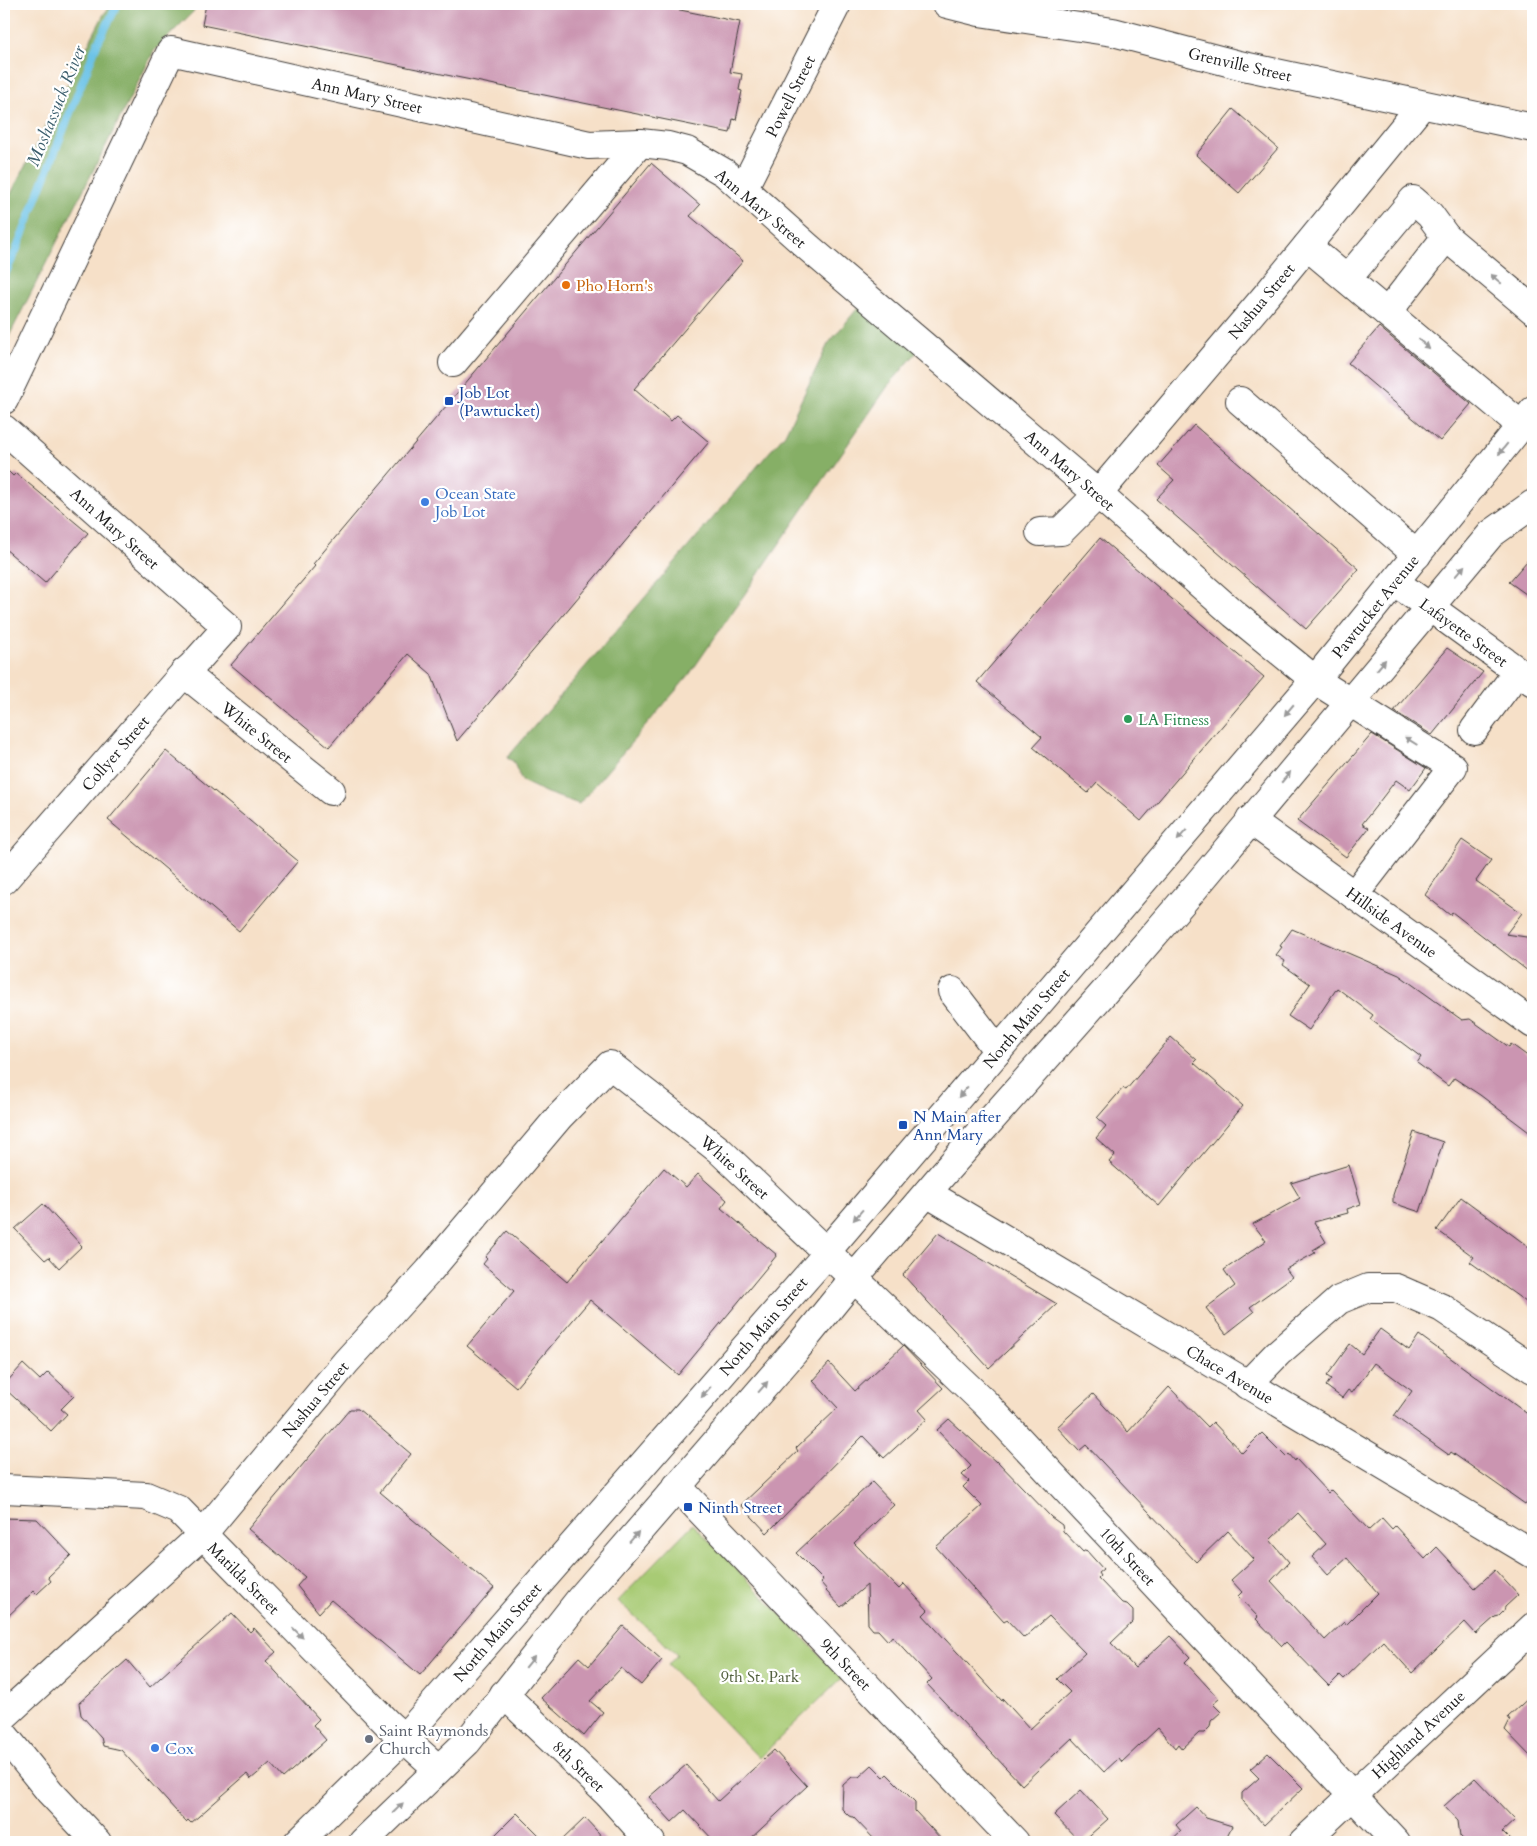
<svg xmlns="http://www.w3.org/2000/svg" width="1537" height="1846" font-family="Cardo,serif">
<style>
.green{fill:#a8cb75;stroke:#627448}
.forest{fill:#86af66;stroke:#516641}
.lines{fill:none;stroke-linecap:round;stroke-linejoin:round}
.stream{stroke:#6ac2e7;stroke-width:8}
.building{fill:#cb95b1;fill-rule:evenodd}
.minor-casing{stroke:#3d3936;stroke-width:30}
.major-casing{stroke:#3d3936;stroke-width:30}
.minor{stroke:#fff;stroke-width:28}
.major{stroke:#fff;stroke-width:28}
.oneway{fill:#999}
.food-dot{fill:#e8710a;stroke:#fff;stroke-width:2}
.transit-dot{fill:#1a4fb4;stroke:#fff;stroke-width:2}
.shop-dot{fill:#3f7fe0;stroke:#fff;stroke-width:2}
.leisure-dot{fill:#2e9e5b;stroke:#fff;stroke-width:2}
.worship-dot{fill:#6b7280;stroke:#fff;stroke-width:2}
.labels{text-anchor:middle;stroke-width:4.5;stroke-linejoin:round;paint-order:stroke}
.street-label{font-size:16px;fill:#1c1c1c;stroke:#fff}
.food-label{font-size:16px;fill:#c56008;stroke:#fff;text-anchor:start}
.transit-label{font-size:16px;fill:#164399;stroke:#fff;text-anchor:start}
.shop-label{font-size:16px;fill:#366cbe;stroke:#fff;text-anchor:start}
.leisure-label{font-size:16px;fill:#27864d;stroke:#fff;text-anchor:start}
.park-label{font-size:16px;fill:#546240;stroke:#fff}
.worship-label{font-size:16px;fill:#5b616d;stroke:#fff;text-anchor:start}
.water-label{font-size:18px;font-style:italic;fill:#3b5e6d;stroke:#fff}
</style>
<rect width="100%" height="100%" fill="#fff"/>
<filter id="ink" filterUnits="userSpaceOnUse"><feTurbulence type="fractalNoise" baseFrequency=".02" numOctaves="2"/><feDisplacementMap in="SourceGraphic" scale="10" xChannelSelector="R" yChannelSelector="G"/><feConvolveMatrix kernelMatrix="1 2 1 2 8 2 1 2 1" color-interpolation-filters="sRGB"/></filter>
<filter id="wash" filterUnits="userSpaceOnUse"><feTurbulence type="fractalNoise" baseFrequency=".0096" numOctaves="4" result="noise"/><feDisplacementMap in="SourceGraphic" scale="20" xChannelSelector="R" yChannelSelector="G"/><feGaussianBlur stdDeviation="1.12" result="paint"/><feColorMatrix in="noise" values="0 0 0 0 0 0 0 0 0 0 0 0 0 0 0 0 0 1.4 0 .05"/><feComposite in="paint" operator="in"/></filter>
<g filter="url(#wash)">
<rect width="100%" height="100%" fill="#f6e0c8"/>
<polygon class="green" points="693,1524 842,1678 759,1758 668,1665 677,1655 618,1601"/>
<g class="forest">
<polygon points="112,4 199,4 196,9 154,51 4,346 4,207 104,14"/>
<polygon points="867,297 923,345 888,386 689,675 579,804 547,793 522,781 513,761 507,758 785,434 828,344"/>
</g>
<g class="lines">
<polyline class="stream" points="4,276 16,251 97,44 118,4"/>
</g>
<g id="blocks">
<g class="building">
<polygon points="206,4 650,4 740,22 730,72 742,74 739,90 742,91 736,120 733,119 730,133 202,25"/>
<polygon points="1233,109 1278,148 1239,193 1196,155"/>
<polygon points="651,163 700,205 690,216 743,261 634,389 671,421 677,415 709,442 457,741 431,674 408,654 329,747 231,665 315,566 313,564"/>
<polygon points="1379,327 1471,404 1440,441 1348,363"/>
<polygon points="1194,425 1359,569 1306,629 1156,499 1174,480 1158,466"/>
<polygon points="4,467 13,476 16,473 88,533 45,583 4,548"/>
<polygon points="1100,538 1264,677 1141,821 1097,783 1088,793 1033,747 1042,737 977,682"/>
<polygon points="1533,554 1533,599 1509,582"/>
<polygon points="1447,648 1483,672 1432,735 1394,711"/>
<polygon points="1372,734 1426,768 1410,790 1396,780 1362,824 1369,828 1346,857 1297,821"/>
<polygon points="166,751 298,861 239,931 108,820"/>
<polygon points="1462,840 1491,860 1476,881 1522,913 1506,934 1533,938 1533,975 1452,912 1450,915 1425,895"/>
<polygon points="1292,929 1399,975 1462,1020 1470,1019 1509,1047 1511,1044 1533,1060 1533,1135 1480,1095 1454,1078 1448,1086 1417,1063 1421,1057 1370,1019 1373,1015 1337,988 1309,1030 1288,1016 1310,984 1283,965 1285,961 1276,955 1282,947 1280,946"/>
<polygon points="1171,1037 1197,1060 1194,1063 1243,1106 1159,1206 1109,1162 1115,1155 1096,1138 1106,1126 1097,1118 1123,1088 1126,1090"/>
<polygon points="1414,1132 1443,1142 1420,1212 1393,1203 1393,1195"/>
<polygon points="1349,1165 1361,1204 1347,1209 1348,1213 1314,1222 1326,1242 1313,1250 1315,1253 1286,1269 1292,1277 1250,1307 1254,1312 1226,1334 1206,1308 1235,1286 1224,1270 1266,1241 1253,1224 1300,1198 1291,1183"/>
<polygon points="664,1168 686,1187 698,1174 727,1200 721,1208 777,1255 678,1375 590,1300 516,1387 467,1346 514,1291 483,1264 487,1259 485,1257 507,1231 567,1282"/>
<polygon points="1461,1197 1533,1250 1533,1307 1470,1262 1474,1257 1437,1230"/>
<polygon points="43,1204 82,1246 59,1268 49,1257 45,1260 15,1229"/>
<polygon points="938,1233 1057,1304 989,1368 903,1275"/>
<polygon points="1380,1329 1409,1350 1419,1335 1533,1418 1533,1493 1525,1504 1451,1452 1449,1455 1394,1416 1412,1391 1374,1363 1352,1393 1348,1390 1342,1398 1326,1386 1331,1379 1327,1376 1350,1344 1362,1354"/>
<polygon points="903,1346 943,1388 919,1410 927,1419 884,1458 863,1436 767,1533 741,1505 798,1451 796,1448 838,1408 813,1381 829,1363 855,1391"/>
<polygon points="23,1364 40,1380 48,1372 74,1396 61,1409 67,1414 51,1431 4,1388 4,1385"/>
<path d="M1169 1387 1208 1427 1213 1422 1242 1453 1262 1433 1286 1457 1289 1454 1295 1461 1296 1459 1328 1493 1331 1490 1369 1530 1382 1518 1392 1529 1395 1526 1425 1559 1437 1547 1475 1588 1495 1570 1518 1595 1505 1607 1504 1611 1499 1616 1495 1617 1476 1634 1465 1622 1412 1673 1383 1641 1344 1679 1340 1675 1329 1686 1286 1642 1282 1646 1256 1619 1258 1617 1238 1596 1242 1592 1231 1580 1254 1559 1228 1531 1196 1562 1086 1445 1079 1451 1057 1427 1093 1394 1128 1432ZM1298 1513 1326 1544 1312 1557 1328 1575 1347 1558 1378 1593 1346 1625 1344 1622 1325 1640 1271 1581 1289 1562 1270 1540Z"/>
<polygon points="350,1409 358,1409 411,1454 380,1492 494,1588 420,1675 331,1600 319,1613 297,1586 305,1577 248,1529"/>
<polygon points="949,1419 996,1462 997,1461 1051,1517 1062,1525 1063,1531 1083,1552 1086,1550 1103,1569 1098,1573 1100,1576 1098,1578 1122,1603 1127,1604 1133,1610 1133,1622 1111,1643 1135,1668 1170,1636 1190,1657 1185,1662 1219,1699 1213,1704 1221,1712 1211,1721 1210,1727 1204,1733 1199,1733 1182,1749 1178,1744 1175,1748 1158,1728 1122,1762 1119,1758 1104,1772 1072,1738 1022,1785 927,1684 932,1679 892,1636 888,1641 878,1630 873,1630 868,1624 867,1585 841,1607 826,1591 827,1590 821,1583 823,1580 796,1553 872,1482 894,1505 854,1543 899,1589 904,1584 928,1610 923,1615 1002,1701 1003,1699 1030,1729 1070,1692 1057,1679 1085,1653 1049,1616 1024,1638 1007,1620 1004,1622 936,1547 982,1506 963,1487 969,1481 962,1475 971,1466 937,1430"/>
<polygon points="4,1518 37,1519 71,1555 48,1577 51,1581 37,1594 34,1591 4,1620"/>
<polygon points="232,1613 250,1632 254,1628 276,1652 266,1661 319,1719 313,1725 326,1740 283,1778 270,1763 251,1779 247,1774 191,1823 188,1820 186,1822 121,1750 103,1746 101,1737 81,1715 79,1703 127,1660 150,1687"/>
<polygon points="623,1626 662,1660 641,1685 621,1668 590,1701 603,1712 584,1736 541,1698 579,1657 589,1666"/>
<polygon points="1533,1694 1533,1759 1505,1730 1510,1720 1508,1717"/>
<polygon points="774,1750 807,1786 747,1842 715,1842 685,1810 672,1822 649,1797 686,1765 718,1801"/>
<polygon points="1268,1753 1303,1788 1264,1825 1242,1801 1242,1793 1259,1778 1250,1769"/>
<polygon points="872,1765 884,1777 887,1774 915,1802 915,1811 944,1842 877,1842 853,1817 849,1816 842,1809 843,1785 852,1777 859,1777"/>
<polygon points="1475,1778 1515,1820 1502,1832 1512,1842 1466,1842 1460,1836 1458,1821 1444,1806"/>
<polygon points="1081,1790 1108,1819 1082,1842 1080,1842 1054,1815"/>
<polygon points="1196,1807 1206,1818 1232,1826 1224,1842 1169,1842 1181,1831 1176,1825"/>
<polygon points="517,1813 546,1842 488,1842"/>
<polygon points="585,1818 607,1842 560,1842"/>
</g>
</g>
</g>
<g filter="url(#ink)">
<use href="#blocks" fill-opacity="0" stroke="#3d3936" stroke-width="1"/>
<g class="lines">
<g class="minor-casing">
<g id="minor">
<polyline points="947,4 979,12 1113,32 1239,65 1533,128"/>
<polyline points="743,189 837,4"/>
<polyline points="1446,237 1533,310"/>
<polyline points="1307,246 1522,426"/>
<polyline points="1347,279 1413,200 1430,215 1446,237 1387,313"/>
<polyline points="453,363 640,143"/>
<polyline points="4,400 171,51 589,145 640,143 668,146 687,151 725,173 809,248 1098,494 1234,614 1315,680 1453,767 1354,895"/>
<polyline points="1240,401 1417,555"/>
<polyline points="4,429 227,627 192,666 184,673 4,880"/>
<polyline points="1040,532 1061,531 1098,494 1270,291 1422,105"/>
<polyline points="1395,582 1533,682"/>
<polyline points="184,673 331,791"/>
<polyline points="1474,730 1518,671"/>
<polyline points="1250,820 1533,1024"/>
<polyline points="952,991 998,1051"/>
<polyline points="927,1193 1533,1554"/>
<polyline points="1247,1385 1278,1353 1339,1300 1368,1288 1396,1288 1442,1308 1533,1369"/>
<polyline points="677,1486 1015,1842"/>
<polyline points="4,1489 146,1496 179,1510 388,1724 438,1769"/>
<polyline points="504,1694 608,1794 651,1842"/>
<polyline points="4,1716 202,1535 346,1362 429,1271 559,1117 610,1065 719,1150 985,1403 1396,1842"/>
<polyline points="1303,1842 1533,1627"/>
</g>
</g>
<g class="major-casing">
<g id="major">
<polyline points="4,1735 50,1792 97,1842"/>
<polyline points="298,1842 403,1739 819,1263 826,1252 1315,680 1533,411"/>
<polyline points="363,1842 467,1742 580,1599 794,1352 854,1278 942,1175 1115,980 1192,891 1491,534 1533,504"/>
</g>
</g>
<use href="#minor" class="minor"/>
<use href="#major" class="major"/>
</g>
<defs><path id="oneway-solid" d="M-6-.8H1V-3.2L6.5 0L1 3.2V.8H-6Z" transform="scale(1.25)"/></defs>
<g class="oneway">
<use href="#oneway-solid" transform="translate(1496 279) rotate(-140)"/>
<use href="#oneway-solid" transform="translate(1424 344) rotate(40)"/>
<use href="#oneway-solid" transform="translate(1503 449) rotate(129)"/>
<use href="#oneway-solid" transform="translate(1460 571) rotate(-49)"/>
<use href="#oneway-solid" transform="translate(1381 665) rotate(-50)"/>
<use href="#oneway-solid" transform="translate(1289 710) rotate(130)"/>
<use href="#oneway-solid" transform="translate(1411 741) rotate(-148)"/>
<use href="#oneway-solid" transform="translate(1286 777) rotate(-50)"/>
<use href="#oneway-solid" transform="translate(1182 835) rotate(131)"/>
<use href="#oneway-solid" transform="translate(963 1092) rotate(131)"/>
<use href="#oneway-solid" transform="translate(858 1215) rotate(131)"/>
<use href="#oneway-solid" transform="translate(763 1387) rotate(-49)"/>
<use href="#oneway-solid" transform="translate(706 1392) rotate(131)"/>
<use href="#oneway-solid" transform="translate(634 1537) rotate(-49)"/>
<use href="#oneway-solid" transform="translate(298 1633) rotate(45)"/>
<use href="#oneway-solid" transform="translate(530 1662) rotate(-51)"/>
<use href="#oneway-solid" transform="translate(398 1808) rotate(-44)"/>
</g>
</g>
<circle class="food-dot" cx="566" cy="285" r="5"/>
<g class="transit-dot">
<rect x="444" y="396" width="10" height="10" rx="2.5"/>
<rect x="898" y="1120" width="10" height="10" rx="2.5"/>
<rect x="683" y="1502" width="10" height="10" rx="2.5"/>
</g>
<g class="shop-dot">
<circle cx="425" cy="502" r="5"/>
<circle cx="155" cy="1748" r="5"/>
</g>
<circle class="leisure-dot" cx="1128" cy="719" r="5"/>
<circle class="worship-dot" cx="369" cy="1739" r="5"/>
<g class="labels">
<g class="street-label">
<text transform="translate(1240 64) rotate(13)" y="6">Grenville Street</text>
<text transform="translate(367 95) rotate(13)" y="6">Ann Mary Street</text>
<text transform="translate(790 96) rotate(-63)" y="6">Powell Street</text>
<text transform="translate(761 208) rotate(40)" y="6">Ann Mary Street</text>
<text transform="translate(1261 301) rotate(-50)" y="6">Nashua Street</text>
<text transform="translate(1070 470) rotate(41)" y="6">Ann Mary Street</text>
<text transform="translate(115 528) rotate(42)" y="6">Ann Mary Street</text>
<text transform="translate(1375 606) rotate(-51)" y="6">Pawtucket Avenue</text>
<text transform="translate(1464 632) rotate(36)" y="6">Lafayette Street</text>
<text transform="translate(257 732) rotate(39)" y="6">White Street</text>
<text transform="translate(115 753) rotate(-49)" y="6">Collyer Street</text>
<text transform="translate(1392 922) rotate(36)" y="6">Hillside Avenue</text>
<text transform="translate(1026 1018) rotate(-50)" y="6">North Main Street</text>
<text transform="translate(735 1167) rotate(42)" y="6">White Street</text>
<text transform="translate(763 1326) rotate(-49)" y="6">North Main Street</text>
<text transform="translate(1230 1374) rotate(31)" y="6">Chace Avenue</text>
<text transform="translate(315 1399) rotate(-50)" y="6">Nashua Street</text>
<text transform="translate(1128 1556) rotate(47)" y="6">10th Street</text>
<text transform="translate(244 1578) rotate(45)" y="6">Matilda Street</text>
<text transform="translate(497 1632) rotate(-49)" y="6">North Main Street</text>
<text transform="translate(846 1664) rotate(46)" y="6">9th Street</text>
<text transform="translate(1418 1734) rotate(-43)" y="6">Highland Avenue</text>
<text transform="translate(579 1766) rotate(44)" y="6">8th Street</text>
</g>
<g class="food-label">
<text x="576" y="291">Pho Horn's</text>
</g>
<g class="transit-label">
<text x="459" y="398">Job Lot<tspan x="459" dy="18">(Pawtucket)</tspan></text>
<text x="913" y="1122">N Main after<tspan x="913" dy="18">Ann Mary</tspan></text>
<text x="698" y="1513">Ninth Street</text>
</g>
<g class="shop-label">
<text x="435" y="499">Ocean State<tspan x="435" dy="18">Job Lot</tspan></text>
<text x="165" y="1754">Cox</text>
</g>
<g class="leisure-label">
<text x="1138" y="725">LA Fitness</text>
</g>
<g class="park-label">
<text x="760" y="1682">9th St. Park</text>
</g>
<g class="worship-label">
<text x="379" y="1736">Saint Raymonds<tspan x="379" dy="18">Church</tspan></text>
</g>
<g class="water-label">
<text transform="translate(56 106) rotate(-68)" y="6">Moshassuck River</text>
</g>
</g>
<rect width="1537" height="1846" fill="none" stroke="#fff" stroke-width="20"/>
</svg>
